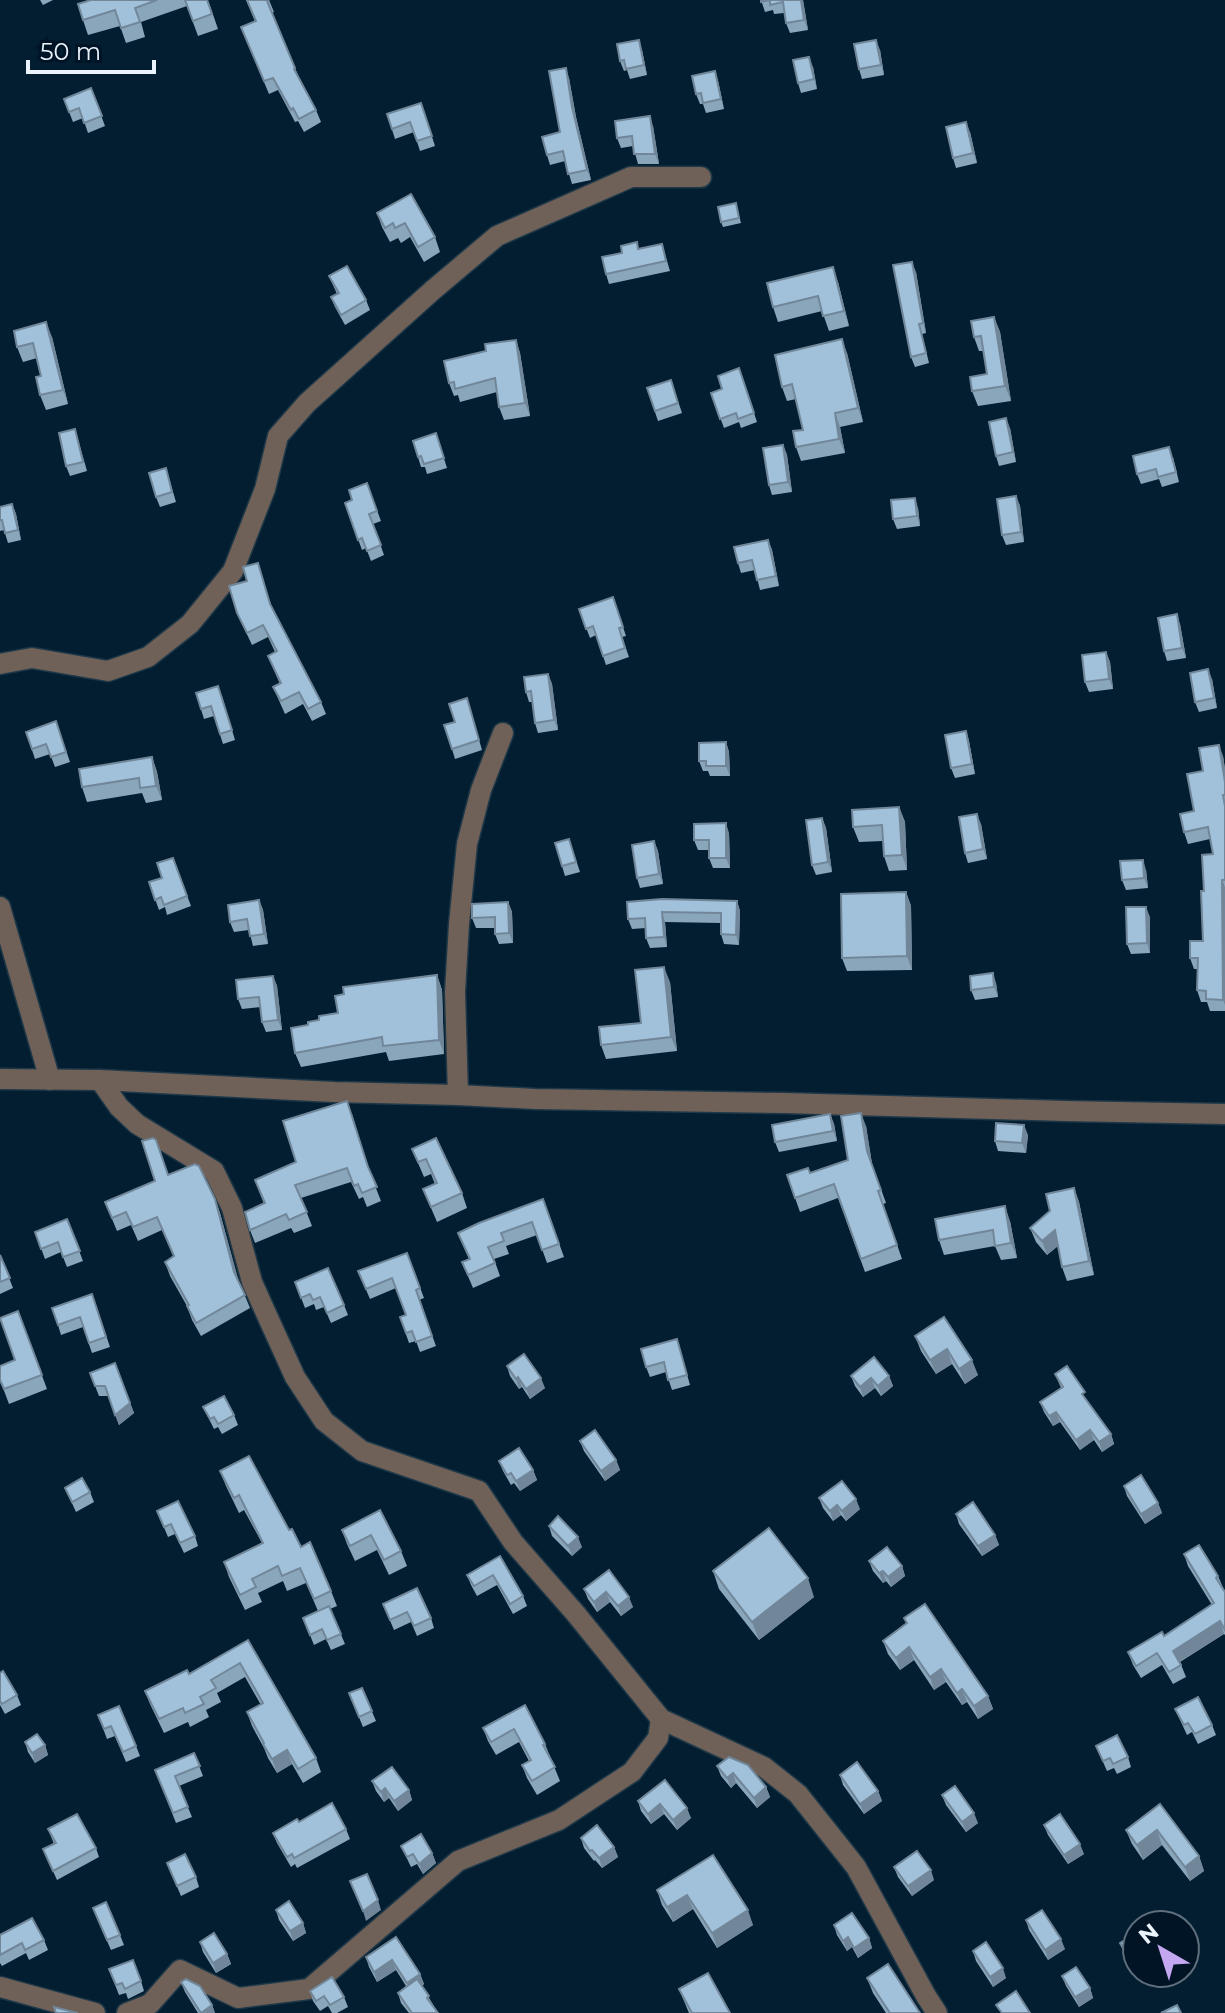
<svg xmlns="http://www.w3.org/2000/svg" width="1225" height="2013" font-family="Montserrat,sans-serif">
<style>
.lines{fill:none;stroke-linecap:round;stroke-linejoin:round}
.minor-casing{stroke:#1e3848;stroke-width:23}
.minor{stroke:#6f6058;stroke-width:20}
.wall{fill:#8aa6bb}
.shaded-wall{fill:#718799}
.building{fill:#a1c1da;stroke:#718799;stroke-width:2}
</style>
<rect width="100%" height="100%" fill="#021e30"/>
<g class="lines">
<g class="minor-casing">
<g id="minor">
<polyline points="0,664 32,658 108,671 148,657 190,624 233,571 265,489 278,436 307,403 433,290 497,236 631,177 701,177"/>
<polyline points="0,907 50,1080"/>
<polyline points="0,1079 100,1080 334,1092 458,1095 535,1099 784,1103 1065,1111 1225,1114"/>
<polyline points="100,1080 119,1107 137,1124 214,1171 232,1208 252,1282 265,1311 295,1377 324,1421 362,1451 479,1491 513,1542 576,1614 661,1719 764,1767 798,1794 856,1867 926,1996 937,2013"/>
<polyline points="458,1095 455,992 459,924 467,844 481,790 503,733"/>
<polyline points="0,1987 95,2013"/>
<polyline points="127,2013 150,2004 180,1970 238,1998 309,1989 458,1861 559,1820 632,1772 658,1738 661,1719"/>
</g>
</g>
<use href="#minor" class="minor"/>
</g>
<g class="wall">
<polygon points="40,0 53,0 43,5"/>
<polygon points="91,0 208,0 218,29 198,36 187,6 141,22 145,37 126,43 120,26 88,35 83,20"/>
<polygon points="246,0 269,0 274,12 272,13 300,80 316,110 321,122 304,132 298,121 295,122 278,90 269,94 241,27 255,21"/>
<polygon points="761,0 803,0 808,30 790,33 786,23 784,13 774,14 773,10 765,12"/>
<polygon points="642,50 647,75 630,79 627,70 624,71 620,61"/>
<polygon points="880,50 884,75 862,79 859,69"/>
<polygon points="813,67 817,89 801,93 798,83"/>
<polygon points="569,78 576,117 591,180 572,184 565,161 550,165 547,155 560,132"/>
<polygon points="718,81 724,109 706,113 703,104 700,104 696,94"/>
<polygon points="91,88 105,126 88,133 83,118 73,122 64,99"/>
<polygon points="421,103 435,146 420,151 414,132 395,139 387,114"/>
<polygon points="653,126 659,164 638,164 633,146 621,148 617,138"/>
<polygon points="970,132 977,163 956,168 953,158"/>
<polygon points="411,194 435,237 440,252 424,262 410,237 401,243 398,238 390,242 382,227 377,213"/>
<polygon points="737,208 741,223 723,227 721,222"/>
<polygon points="662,244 670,271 609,284 606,274 639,249"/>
<polygon points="916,272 926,333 922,334 929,363 915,367 911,357"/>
<polygon points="329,276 366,300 370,310 345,325 335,307 331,297 337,294"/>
<polygon points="838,282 849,326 829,331 822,311 778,322 773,307"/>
<polygon points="994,317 1000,332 1011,401 978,406 972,391 987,374 983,351 979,351 974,337"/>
<polygon points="52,337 68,404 46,410 40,395 41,376 37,358 23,362 17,347"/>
<polygon points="516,340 520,353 530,416 504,420 499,407 497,392 460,402 458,395 454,396 449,383 486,351"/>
<polygon points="847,353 863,422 840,427 845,453 801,461 796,447 803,430 796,399 787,401 782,387"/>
<polygon points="739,368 757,422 741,428 739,422 724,428 711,393 722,389"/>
<polygon points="671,380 682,413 658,421 647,388"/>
<polygon points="1010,428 1016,462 999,466 996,456"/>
<polygon points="75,429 87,471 70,476 66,466"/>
<polygon points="436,433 447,468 427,474 425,467 421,467 413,441"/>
<polygon points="783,445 787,455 792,492 772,495 769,485"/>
<polygon points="1173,457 1179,482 1162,487 1159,479 1141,484 1137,474"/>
<polygon points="169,478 176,502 160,507 156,497"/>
<polygon points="367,483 381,521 373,524 384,555 371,561 366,548 362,550 345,503 352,500"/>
<polygon points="1016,496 1020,506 1024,542 1006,545 1002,535"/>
<polygon points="12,504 16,514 21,540 8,543 4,530 0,531 0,507"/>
<polygon points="918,508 920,526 897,529 893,519"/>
<polygon points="768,540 772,550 779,586 760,590 755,570 741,573 738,563"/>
<polygon points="258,563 272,608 321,702 326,714 312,721 303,704 285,714 273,687 280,684 268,656 275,652 268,637 252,645 237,613 247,581"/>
<polygon points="613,597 626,636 622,637 629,657 606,665 596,635 590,638 579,609"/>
<polygon points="1180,624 1186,658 1167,661 1164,651"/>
<polygon points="1106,652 1110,662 1113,689 1089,692 1085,682"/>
<polygon points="548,674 552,684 558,730 538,733 535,723 532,702 529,702 526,692"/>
<polygon points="1212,679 1217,708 1199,712 1195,702"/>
<polygon points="196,693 222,696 235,740 223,744 214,716 204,719"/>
<polygon points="467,698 482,750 455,759 452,749 455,722"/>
<polygon points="56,721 70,762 55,767 50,754 35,759 26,732"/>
<polygon points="966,731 969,741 975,774 955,778 951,768"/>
<polygon points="726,742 729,752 730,776 710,776 708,771 703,771 699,761"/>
<polygon points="1223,756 1225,769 1225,1011 1210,1011 1207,1002 1201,1002 1197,990 1197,969 1194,969 1190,958 1203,941 1204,891 1213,854 1210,839 1188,844 1184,832 1194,811 1203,771"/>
<polygon points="152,757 157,772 162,800 146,803 142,793 87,802 82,787"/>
<polygon points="899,807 905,822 907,870 889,871 884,856 883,841 859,842 853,827"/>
<polygon points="822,818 826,828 832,872 816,875 812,865"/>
<polygon points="981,824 987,859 968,863 965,853"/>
<polygon points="729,833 730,868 713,868 709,858 709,850 698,850 694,840"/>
<polygon points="569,839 580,872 565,876 555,843"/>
<polygon points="654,841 658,851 663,884 640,888 637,878"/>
<polygon points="173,858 191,906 167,915 165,907 159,910 149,882 162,878"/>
<polygon points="1146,870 1148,888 1126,890 1122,880"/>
<polygon points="906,892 911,906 912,970 847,971 842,958"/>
<polygon points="259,900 263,910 268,944 253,946 249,930 234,932 230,922"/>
<polygon points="737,901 740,911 739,945 724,944 721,934 721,923 665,922 667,947 650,948 646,938 646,928 632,929 628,919 627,902"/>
<polygon points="508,902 512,912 513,943 499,944 495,934 495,928 476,928 472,918"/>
<polygon points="1150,917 1150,953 1131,954 1127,944"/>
<polygon points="437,975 442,990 444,1054 389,1061 386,1052 301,1067 295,1053 308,1025"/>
<polygon points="273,976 277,986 282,1030 266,1032 262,1022 261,1007 242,1009 238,999"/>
<polygon points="670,982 677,1051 606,1059 601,1045 641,1023"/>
<polygon points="996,983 998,997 975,1000 971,990"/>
<polygon points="352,1114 370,1173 381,1201 367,1207 363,1197 359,1199 351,1182 301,1198 312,1226 294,1233 291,1228 255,1243 250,1230 264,1204 255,1180 296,1162"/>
<polygon points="830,1114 834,1124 837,1141 779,1152 775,1142"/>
<polygon points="866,1126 872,1164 886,1203 883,1204 902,1259 865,1272 838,1198 800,1212 787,1175 810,1173 848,1160"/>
<polygon points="1028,1135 1026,1153 998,1151 995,1141"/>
<polygon points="436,1138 462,1193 467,1208 437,1222 423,1189 435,1184 431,1174 424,1177 412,1149"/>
<polygon points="168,1175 215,1199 220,1213 238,1279 250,1308 201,1336 192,1320 187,1306 170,1276 165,1262 174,1257 162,1230 138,1241 131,1225 117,1231 105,1202"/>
<polygon points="1074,1188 1079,1202 1094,1275 1067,1281 1062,1267 1058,1246 1047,1255 1036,1242 1030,1228"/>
<polygon points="543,1199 564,1257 547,1263 537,1235 506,1246 509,1254 494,1259 500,1276 473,1288 462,1262 469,1259 458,1233"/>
<polygon points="67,1219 83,1261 67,1267 61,1252 45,1259 35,1232"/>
<polygon points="1010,1221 1017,1258 1001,1260 995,1246 944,1255 939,1240"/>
<polygon points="407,1253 424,1298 419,1300 436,1346 420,1352 416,1341 409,1343 400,1317 406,1315 396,1288 370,1299 358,1271"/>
<polygon points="0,1255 13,1288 0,1294"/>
<polygon points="295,1282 344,1305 348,1315 331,1323 324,1307 316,1310 314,1304 305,1308"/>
<polygon points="92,1294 110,1347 92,1353 83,1327 61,1335 58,1325"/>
<polygon points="18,1311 47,1389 9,1404 0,1380 15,1360"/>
<polygon points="944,1317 978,1375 965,1384 952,1364 936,1374 921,1351 915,1336"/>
<polygon points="677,1339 690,1385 672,1390 666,1372 650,1377 646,1367"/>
<polygon points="115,1363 134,1413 119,1425 109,1396 99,1396 90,1373"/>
<polygon points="507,1366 545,1388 530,1399 522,1387 519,1389 510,1376"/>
<polygon points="1055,1374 1088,1403 1111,1434 1114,1444 1102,1452 1094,1440 1080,1450 1060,1422 1053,1426 1044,1412 1040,1402 1061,1388"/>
<polygon points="851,1376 889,1376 893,1386 881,1396 875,1388 863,1397 855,1386"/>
<polygon points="203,1407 234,1415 238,1425 222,1434 218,1427 214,1429"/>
<polygon points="580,1441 616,1460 620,1470 605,1481 584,1451"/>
<polygon points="499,1461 533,1470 537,1480 520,1491 514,1483 511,1485 503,1471"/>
<polygon points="220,1471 289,1530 301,1547 331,1591 337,1606 330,1609 345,1644 331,1650 326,1639 314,1645 303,1618 318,1611 306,1583 287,1591 283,1581 258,1593 262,1602 245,1610 229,1577 224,1562 262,1543 244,1510 239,1513 226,1486"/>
<polygon points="1124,1486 1158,1503 1162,1513 1145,1524 1127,1496"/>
<polygon points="65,1488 90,1492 94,1502 76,1512"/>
<polygon points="819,1498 860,1509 846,1521 841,1515 833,1521 823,1508"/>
<polygon points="380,1510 401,1551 407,1566 389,1575 377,1550 355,1561 347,1544 342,1530"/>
<polygon points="157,1511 195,1536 198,1546 184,1553 175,1534 168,1537"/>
<polygon points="956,1514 995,1535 999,1545 982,1556 959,1524"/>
<polygon points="549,1526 582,1547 572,1556 552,1536"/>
<polygon points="1184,1554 1218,1576 1225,1592 1225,1635 1224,1634 1180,1662 1186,1677 1173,1684 1162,1665 1141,1678 1133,1665 1128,1652 1164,1636 1212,1605 1188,1566"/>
<polygon points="500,1556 523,1596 527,1606 513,1614 497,1585 477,1596 471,1585 467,1575"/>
<polygon points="869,1561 902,1566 905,1576 891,1587 886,1581 883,1583 873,1571"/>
<polygon points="609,1570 633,1607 621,1616 610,1602 597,1612 588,1599 584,1589"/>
<polygon points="713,1571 814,1597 759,1640 719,1589"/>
<polygon points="383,1604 431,1618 434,1628 417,1636 411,1622 394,1630"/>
<polygon points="904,1618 988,1696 993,1709 978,1719 967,1702 962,1705 946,1682 934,1690 914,1660 900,1670 888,1654 883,1641 906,1623"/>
<polygon points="248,1640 316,1758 321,1772 303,1783 292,1764 277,1773 268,1758 264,1748 252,1726 247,1712 261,1705 245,1677 217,1693 221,1702 206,1710 209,1717 190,1727 188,1722 164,1733 150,1704 145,1691 189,1674"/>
<polygon points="0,1673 17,1695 21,1705 5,1714 0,1705"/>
<polygon points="362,1688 376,1721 363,1727 349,1693"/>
<polygon points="525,1705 545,1744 560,1781 537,1795 527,1778 522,1765 529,1761 519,1742 496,1755 488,1741 483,1728"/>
<polygon points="1175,1709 1212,1725 1216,1735 1198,1744 1192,1732 1187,1735"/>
<polygon points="98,1715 136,1746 140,1756 126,1762 115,1736 107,1739"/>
<polygon points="25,1742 45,1745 48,1755 35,1763 28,1752"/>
<polygon points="1096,1746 1128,1757 1131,1767 1117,1774 1114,1768 1107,1771"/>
<polygon points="194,1753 203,1776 179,1786 192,1817 176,1823 155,1770"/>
<polygon points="717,1766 766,1787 770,1797 757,1808 736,1783 731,1788 721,1776"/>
<polygon points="840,1775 878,1791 882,1801 864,1814 843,1785"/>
<polygon points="665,1780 691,1818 677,1830 664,1814 651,1824 641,1811 638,1801"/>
<polygon points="372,1781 409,1790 412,1800 398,1811 389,1798 384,1802 376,1791"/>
<polygon points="942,1795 978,1823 966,1832 946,1805"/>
<polygon points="1160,1804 1199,1856 1204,1871 1190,1881 1162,1845 1143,1860 1132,1844 1126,1830"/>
<polygon points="299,1822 346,1829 350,1839 297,1868 295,1864 291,1867 277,1843 273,1833"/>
<polygon points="1044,1825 1084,1854 1068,1864 1048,1835"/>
<polygon points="48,1829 96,1848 99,1857 57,1880 43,1849 54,1844"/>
<polygon points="581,1838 614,1847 618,1857 602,1868 595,1860 594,1861 584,1848"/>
<polygon points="401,1846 432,1853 436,1863 423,1874 417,1864 411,1867"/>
<polygon points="713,1855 753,1925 717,1948 693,1909 673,1922 662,1905 657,1890"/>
<polygon points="167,1863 196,1877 199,1887 181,1896"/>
<polygon points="894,1867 934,1880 912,1896 898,1877"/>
<polygon points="276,1910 303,1923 306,1933 293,1941 279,1920"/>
<polygon points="97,1918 120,1935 124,1945 111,1950"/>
<polygon points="1026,1920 1065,1949 1048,1960 1029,1930"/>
<polygon points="834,1925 869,1938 872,1948 858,1958 852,1947 847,1951 837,1935"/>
<polygon points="0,1935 44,1940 48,1950 29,1960 26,1953 2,1966 0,1963"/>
<polygon points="396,1937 420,1974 424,1984 422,1986 438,2013 409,2013 401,2003 398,1993 406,1986 396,1970 377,1982 369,1967 366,1957"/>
<polygon points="1137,1941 1137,1973 1155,1973 1155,1975 1142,1983 1124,1953 1120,1943"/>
<polygon points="200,1942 227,1954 231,1964 216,1973 203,1952"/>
<polygon points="973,1951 1006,1978 993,1987 976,1961"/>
<polygon points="109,1969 141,1981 144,1991 128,1999 126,1993 119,1995"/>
<polygon points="1062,1976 1090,1988 1093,1998 1079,2007 1066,1986"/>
<polygon points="867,1978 920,2013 886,2013 873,1993"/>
<polygon points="181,1982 212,2005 215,2013 198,2013 185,1992"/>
<polygon points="679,1989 730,2013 689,2013"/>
<polygon points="310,1991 344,1997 348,2007 337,2013 332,2013 328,2006 320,2011 313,2001"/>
</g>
<g class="shaded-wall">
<polygon points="801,0 803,0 808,30 804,20"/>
<polygon points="639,40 642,50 647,75 644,65"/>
<polygon points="876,40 880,50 884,75 881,65"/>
<polygon points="809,57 813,67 817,89 814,79"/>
<polygon points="566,68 569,78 576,117 591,180 587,170 572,107"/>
<polygon points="715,71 718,81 724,109 721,99"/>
<polygon points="650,116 653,126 659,164 655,154"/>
<polygon points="966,122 970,132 977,163 973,153"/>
<polygon points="912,262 916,272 926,333 923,323"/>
<polygon points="833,267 838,282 849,326 844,311"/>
<polygon points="994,317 1000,332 1011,401 1005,386"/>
<polygon points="46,322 52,337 68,404 63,390"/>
<polygon points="842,339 847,353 863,422 858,408"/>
<polygon points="516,340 520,353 530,416 525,403"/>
<polygon points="835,413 840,427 845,453 839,439"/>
<polygon points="1006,418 1010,428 1016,462 1013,452"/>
<polygon points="783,445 787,455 792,492 788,482"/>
<polygon points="1016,496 1020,506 1024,542 1021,532"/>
<polygon points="915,498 918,508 920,526 917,516"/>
<polygon points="12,504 16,514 21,540 18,530"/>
<polygon points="768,540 772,550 779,586 776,576"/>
<polygon points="1177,614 1180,624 1186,658 1182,648"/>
<polygon points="1106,652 1110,662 1113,689 1109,679"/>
<polygon points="1208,669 1212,679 1217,708 1214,698"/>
<polygon points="548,674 552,684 558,730 554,720"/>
<polygon points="966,731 969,741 975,774 972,764"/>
<polygon points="726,742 729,752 730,776 726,766"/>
<polygon points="1219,745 1223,756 1225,769 1225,782"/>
<polygon points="152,757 157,772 162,800 156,786"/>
<polygon points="899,807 905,822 907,870 902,855"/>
<polygon points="977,814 981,824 987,859 983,849"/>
<polygon points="822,818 826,828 832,872 828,862"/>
<polygon points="726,823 729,833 730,868 726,858"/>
<polygon points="654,841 658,851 663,884 659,874"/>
<polygon points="1143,860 1146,870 1148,888 1144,878"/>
<polygon points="1222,880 1225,887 1225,1005 1223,1000"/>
<polygon points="906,892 911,906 912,970 907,956"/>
<polygon points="259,900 263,910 268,944 264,934"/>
<polygon points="737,901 740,911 739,945 736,935"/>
<polygon points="508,902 512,912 513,943 509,933"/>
<polygon points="1146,907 1150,917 1150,953 1147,943"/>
<polygon points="662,912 665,922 667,947 664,937"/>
<polygon points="664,967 670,982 677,1051 671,1037"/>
<polygon points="993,973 996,983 998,997 994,987"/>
<polygon points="437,975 442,990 444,1054 439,1040"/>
<polygon points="273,976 277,986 282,1030 278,1020"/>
<polygon points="861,1113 866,1126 872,1164 867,1151"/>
<polygon points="830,1114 834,1124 837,1141 833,1131"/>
<polygon points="1024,1125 1028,1135 1026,1153 1022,1143"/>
<polygon points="1074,1188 1079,1202 1094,1275 1089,1261"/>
<polygon points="215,1199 220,1213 240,1286 234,1272"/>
<polygon points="1005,1206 1010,1221 1017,1258 1011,1243"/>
<polygon points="1055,1230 1060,1244 1047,1255 1042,1241"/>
<polygon points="947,1349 952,1364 936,1374 930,1360"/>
<polygon points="972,1360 978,1375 965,1384 959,1369"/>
<polygon points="889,1376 893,1386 881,1396 878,1386"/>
<polygon points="518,1377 522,1387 519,1389 516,1379"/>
<polygon points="541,1378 545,1388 530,1399 526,1389"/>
<polygon points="871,1378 875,1388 863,1397 860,1387"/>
<polygon points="130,1403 134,1413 119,1425 115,1415"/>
<polygon points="1056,1412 1060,1422 1053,1426 1049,1416"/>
<polygon points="1090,1430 1094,1440 1080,1450 1076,1440"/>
<polygon points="1111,1434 1114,1444 1102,1452 1099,1442"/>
<polygon points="616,1460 620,1470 605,1481 601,1471"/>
<polygon points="533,1470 537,1480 520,1491 516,1481"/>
<polygon points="856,1499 860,1509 846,1521 842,1511"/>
<polygon points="1158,1503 1162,1513 1145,1524 1141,1514"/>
<polygon points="837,1505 841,1515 833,1521 830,1511"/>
<polygon points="995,1535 999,1545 982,1556 978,1546"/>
<polygon points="578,1537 582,1547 572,1556 568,1546"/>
<polygon points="902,1566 905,1576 891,1587 888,1577"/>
<polygon points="883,1571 886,1581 883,1583 879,1573"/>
<polygon points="808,1578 814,1597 759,1640 752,1622"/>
<polygon points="606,1592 610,1602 597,1612 594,1602"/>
<polygon points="629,1597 633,1607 621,1616 618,1606"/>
<polygon points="1220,1621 1224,1634 1177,1663 1173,1651"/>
<polygon points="909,1647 914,1660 900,1670 896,1658"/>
<polygon points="941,1669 946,1682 934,1690 930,1677"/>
<polygon points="962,1689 967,1702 962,1705 957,1693"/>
<polygon points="988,1696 993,1709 978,1719 974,1706"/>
<polygon points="45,1745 48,1755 35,1763 32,1753"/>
<polygon points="287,1750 292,1764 277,1773 272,1759"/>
<polygon points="733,1773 736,1783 731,1788 727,1778"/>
<polygon points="766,1787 770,1797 757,1808 754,1798"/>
<polygon points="385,1788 389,1798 384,1802 381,1792"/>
<polygon points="409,1790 412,1800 398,1811 394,1801"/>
<polygon points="878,1791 882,1801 864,1814 860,1804"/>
<polygon points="660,1804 664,1814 651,1824 648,1814"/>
<polygon points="687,1808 691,1818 677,1830 673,1820"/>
<polygon points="974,1813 978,1823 966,1832 962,1822"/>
<polygon points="1157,1830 1162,1845 1143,1860 1137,1845"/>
<polygon points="1080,1844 1084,1854 1068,1864 1064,1855"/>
<polygon points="614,1847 618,1857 602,1868 599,1858"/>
<polygon points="432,1853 436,1863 423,1874 419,1864"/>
<polygon points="1199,1856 1204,1871 1190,1881 1185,1867"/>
<polygon points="931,1870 934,1880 912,1896 908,1886"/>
<polygon points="687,1895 693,1909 673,1922 667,1907"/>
<polygon points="378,1900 381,1910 366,1921 363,1911"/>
<polygon points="748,1910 753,1925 717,1948 712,1933"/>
<polygon points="303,1923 306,1933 293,1941 290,1931"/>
<polygon points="848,1937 852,1947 847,1951 843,1941"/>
<polygon points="869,1938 872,1948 858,1958 854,1948"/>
<polygon points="1061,1939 1065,1949 1048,1960 1045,1950"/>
<polygon points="227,1954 231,1964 216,1973 213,1963"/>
<polygon points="392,1960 396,1970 377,1982 374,1972"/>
<polygon points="1003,1968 1006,1978 993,1987 990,1977"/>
<polygon points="420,1974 424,1984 411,1993 407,1983"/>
<polygon points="1090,1988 1093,1998 1079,2007 1075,1997"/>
<polygon points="212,2005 215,2013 201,2013"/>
</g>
<g class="building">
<polygon points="91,0 157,0 135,8 140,22 121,28 115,10 83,20 78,4"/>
<polygon points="185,0 207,0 212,14 193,21"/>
<polygon points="247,0 269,0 267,1 295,68 294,69 316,110 299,119 293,108 291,110 273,78 264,81 241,27 256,21"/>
<polygon points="761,0 801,0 804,20 786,23 783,2 770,5 770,0 761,2"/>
<polygon points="639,40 644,65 626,69 624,60 620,61 617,44"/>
<polygon points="876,40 881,65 859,69 854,44"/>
<polygon points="809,57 814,79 798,83 793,60"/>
<polygon points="566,68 572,107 587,170 568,174 563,151 547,155 542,137 560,132 549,71"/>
<polygon points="715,71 721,99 703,103 701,93 696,94 692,76"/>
<polygon points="91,88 102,116 84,123 79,108 69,112 64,99"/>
<polygon points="421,103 432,136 417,141 410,122 392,129 387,114"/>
<polygon points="650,116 655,154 634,154 632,136 617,138 615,121"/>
<polygon points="966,122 973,153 953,158 946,127"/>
<polygon points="411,194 435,237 418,247 405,223 395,228 393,223 385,228 377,213"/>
<polygon points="736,203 739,218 721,222 718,207"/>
<polygon points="637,242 638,249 662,244 666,261 606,274 602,257 622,253 621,246"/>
<polygon points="912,262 923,323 919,324 926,353 911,357 893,265"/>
<polygon points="347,266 366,300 341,315 331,297 339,293 329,276"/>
<polygon points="833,267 844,311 823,316 818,296 773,307 767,283"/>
<polygon points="994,317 1005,386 972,391 970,377 987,374 981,336 974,337 971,321"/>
<polygon points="46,322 63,390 40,395 36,377 41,376 33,343 17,347 14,331"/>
<polygon points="842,339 858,408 835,413 839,439 796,447 793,431 803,430 792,384 782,387 775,355"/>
<polygon points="516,340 525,403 499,407 495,378 455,389 454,382 449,383 444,361 486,351 485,344"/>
<polygon points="739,368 754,413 738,419 736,413 720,419 711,393 722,389 718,376"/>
<polygon points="671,380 678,403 655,411 647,388"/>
<polygon points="1006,418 1013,452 996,456 989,422"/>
<polygon points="75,429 83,462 66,466 59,433"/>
<polygon points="436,433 444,458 424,464 421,456 418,457 413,441"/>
<polygon points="783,445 788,482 769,485 763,448"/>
<polygon points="1169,447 1176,472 1158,477 1156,469 1137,474 1133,456"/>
<polygon points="166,468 172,492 156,497 149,473"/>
<polygon points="367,483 377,511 369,514 381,545 367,551 362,538 358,540 345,503 352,500 349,490"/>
<polygon points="1016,496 1021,532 1002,535 997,499"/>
<polygon points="915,498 917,516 893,519 891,500"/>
<polygon points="12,504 18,530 5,533 2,520 0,520 0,507"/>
<polygon points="768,540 776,576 757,580 752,560 738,563 734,547"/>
<polygon points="258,563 270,604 321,702 308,709 299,692 281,701 273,687 281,683 268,656 277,651 263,625 247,633 237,613 229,586 247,581 243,567"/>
<polygon points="613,597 623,627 619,628 625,648 603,656 593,626 586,629 579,609"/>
<polygon points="1177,614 1182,648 1164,651 1158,618"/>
<polygon points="1106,652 1109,679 1085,682 1082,655"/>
<polygon points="1208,669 1214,698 1195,702 1190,673"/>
<polygon points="548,674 554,720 535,723 531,691 526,692 524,677"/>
<polygon points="218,686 232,730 220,734 211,706 201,709 196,693"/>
<polygon points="467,698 479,740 452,749 444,725 455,722 449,704"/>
<polygon points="56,721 66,752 51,757 46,744 32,749 26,732"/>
<polygon points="966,731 972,764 951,768 945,735"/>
<polygon points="726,742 726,766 706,766 706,761 699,761 699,743"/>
<polygon points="1219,745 1225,782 1225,795 1223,795 1225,806 1225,880 1222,880 1223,1000 1206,999 1206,991 1197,990 1198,958 1190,958 1190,941 1203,941 1201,891 1204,891 1202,855 1213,854 1208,827 1184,832 1180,814 1194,811 1187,774 1203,771 1199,748"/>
<polygon points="152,757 156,786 140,788 139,778 82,787 79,769"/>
<polygon points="899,807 902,855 884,856 882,825 853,827 852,810"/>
<polygon points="977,814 983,849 965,853 959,817"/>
<polygon points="822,818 828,862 812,865 806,820"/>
<polygon points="726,823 726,858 709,858 709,840 694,840 694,824"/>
<polygon points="569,839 576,862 562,866 555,843"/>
<polygon points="654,841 659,874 637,878 632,845"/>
<polygon points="173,858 187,896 164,905 161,897 155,900 149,882 162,878 157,863"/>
<polygon points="1143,860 1144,878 1122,880 1120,861"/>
<polygon points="906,892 907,956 842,958 841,894"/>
<polygon points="662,899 737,901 736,935 721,934 721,913 662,912 664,937 646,938 645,918 628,919 627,902"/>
<polygon points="259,900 264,934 250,936 247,919 230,922 228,905"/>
<polygon points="508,902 509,933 495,934 495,917 472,918 472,904"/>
<polygon points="1126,907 1146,907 1147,943 1127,944"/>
<polygon points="664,967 671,1037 601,1045 599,1027 641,1023 635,970"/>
<polygon points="993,973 994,987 971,990 970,976"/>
<polygon points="437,975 439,1040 383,1046 382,1037 295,1053 291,1028 308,1025 308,1022 319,1020 319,1016 338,1013 335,996 344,994 343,987"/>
<polygon points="273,976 278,1020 262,1022 259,997 238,999 236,980"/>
<polygon points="347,1101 368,1167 377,1187 362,1193 358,1184 354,1186 347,1168 295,1185 307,1212 289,1220 286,1214 250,1230 245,1212 265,1203 255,1180 296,1162 283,1121"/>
<polygon points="861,1113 867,1151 881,1190 878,1191 897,1245 861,1259 834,1184 795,1198 787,1175 808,1168 810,1173 848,1160 841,1116"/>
<polygon points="830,1114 833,1131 775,1142 772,1125"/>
<polygon points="996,1123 1024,1125 1022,1143 995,1141"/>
<polygon points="153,1138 156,1140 168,1175 195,1164 199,1166 215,1199 234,1272 245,1295 196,1323 187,1306 189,1305 165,1262 174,1256 157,1217 133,1227 126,1212 112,1218 105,1202 155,1181 142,1141"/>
<polygon points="436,1138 462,1193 431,1207 423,1189 437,1183 426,1159 418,1162 412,1149"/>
<polygon points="1074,1188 1089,1261 1062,1267 1055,1230 1042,1241 1030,1228 1050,1211 1046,1194"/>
<polygon points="543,1199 559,1244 542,1250 532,1222 501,1233 504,1241 488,1247 495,1263 468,1275 462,1262 470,1259 458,1233 479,1223"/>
<polygon points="1005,1206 1011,1243 995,1246 993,1230 939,1240 935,1219"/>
<polygon points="67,1219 80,1251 63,1257 58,1242 41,1249 35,1232"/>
<polygon points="407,1253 420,1288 416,1290 432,1336 416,1342 412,1331 406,1333 400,1317 406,1315 392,1278 366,1289 358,1271"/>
<polygon points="0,1255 10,1278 0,1282"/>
<polygon points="328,1268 344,1305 327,1313 320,1297 313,1300 310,1294 301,1298 295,1282"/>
<polygon points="92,1294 106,1337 89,1343 80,1317 58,1325 52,1308"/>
<polygon points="18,1311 42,1375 4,1389 0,1380 0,1366 15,1360 0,1318"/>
<polygon points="944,1317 972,1360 959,1369 947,1349 930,1360 915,1336"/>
<polygon points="677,1339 687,1375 668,1380 664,1362 646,1367 641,1349"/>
<polygon points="524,1354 541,1378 526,1389 518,1377 516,1379 507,1366"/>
<polygon points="874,1357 889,1376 878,1386 871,1378 860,1387 851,1376"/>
<polygon points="115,1363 130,1403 115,1415 105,1386 95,1386 90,1373"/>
<polygon points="1067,1366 1085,1392 1082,1394 1111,1434 1099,1442 1090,1430 1076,1440 1056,1412 1049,1416 1040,1402 1063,1387 1055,1374"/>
<polygon points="224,1396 234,1415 218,1424 214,1417 210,1419 203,1407"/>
<polygon points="595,1430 616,1460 601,1471 580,1441"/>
<polygon points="519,1448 533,1470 516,1481 511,1473 507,1475 499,1461"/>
<polygon points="249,1456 289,1530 292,1529 301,1547 310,1542 331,1591 314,1599 300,1568 282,1576 278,1566 252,1579 256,1587 240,1595 224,1562 263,1543 239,1495 234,1498 220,1471"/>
<polygon points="1141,1475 1158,1503 1141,1514 1124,1486"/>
<polygon points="82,1478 90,1492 72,1502 65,1488"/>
<polygon points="842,1481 856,1499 842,1511 837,1505 830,1511 819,1498"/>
<polygon points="178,1501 195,1536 180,1543 171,1524 164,1527 157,1511"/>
<polygon points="973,1502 995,1535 978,1546 956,1514"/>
<polygon points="380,1510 401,1551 384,1560 371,1535 350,1546 342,1530"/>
<polygon points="558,1516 578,1537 568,1546 549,1526"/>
<polygon points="769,1528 808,1578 752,1622 713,1571"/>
<polygon points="1199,1545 1218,1576 1216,1578 1225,1592 1225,1630 1220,1621 1173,1651 1181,1665 1169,1672 1157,1653 1136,1666 1128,1652 1162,1632 1164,1636 1214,1603 1184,1554"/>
<polygon points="887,1547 902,1566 888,1577 883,1571 879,1573 869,1561"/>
<polygon points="500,1556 523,1596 510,1604 493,1575 474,1586 467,1575"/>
<polygon points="609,1570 629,1597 618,1606 606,1592 594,1602 584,1589"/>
<polygon points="417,1588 431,1618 414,1626 407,1612 390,1620 383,1604"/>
<polygon points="925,1604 988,1696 974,1706 962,1689 957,1693 941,1669 930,1677 909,1647 896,1658 883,1641 907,1623 904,1618"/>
<polygon points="329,1606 341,1634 327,1640 322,1629 310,1635 303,1618"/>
<polygon points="248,1640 316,1758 298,1769 287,1750 272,1759 263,1744 264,1743 247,1712 263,1703 240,1663 211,1680 216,1688 200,1697 204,1704 185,1713 183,1708 159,1719 145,1691 187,1670 189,1674"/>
<polygon points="3,1671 17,1695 2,1704 0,1701 0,1673"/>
<polygon points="362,1688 372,1711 359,1717 349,1693"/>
<polygon points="1198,1697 1212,1725 1195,1734 1188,1723 1184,1725 1175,1709"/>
<polygon points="525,1705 545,1744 543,1745 555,1767 532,1781 522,1765 531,1760 514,1729 491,1742 483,1728"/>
<polygon points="119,1706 136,1746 123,1752 111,1726 104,1729 98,1715"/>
<polygon points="37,1734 45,1745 32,1753 25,1742"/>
<polygon points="1117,1735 1128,1757 1113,1764 1110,1758 1103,1761 1096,1746"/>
<polygon points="194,1753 200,1766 175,1776 188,1807 173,1813 155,1770"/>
<polygon points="729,1757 748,1765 766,1787 754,1798 733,1773 727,1778 717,1766"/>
<polygon points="857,1762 878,1791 860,1804 840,1775"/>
<polygon points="392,1767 409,1790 394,1801 385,1788 381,1792 372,1781"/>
<polygon points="665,1780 687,1808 673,1820 660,1804 648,1814 638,1801"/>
<polygon points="955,1786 974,1813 962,1822 942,1795"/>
<polygon points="332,1803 346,1829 294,1858 292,1854 287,1857 273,1833 297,1819 299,1822"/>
<polygon points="1160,1804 1199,1856 1185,1867 1157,1830 1137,1845 1126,1830"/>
<polygon points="77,1814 96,1848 53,1871 43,1849 56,1843 48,1829"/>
<polygon points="1060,1814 1080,1844 1064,1855 1044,1825"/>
<polygon points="597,1825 614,1847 599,1858 592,1850 590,1851 581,1838"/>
<polygon points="421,1834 432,1853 419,1864 413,1854 407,1857 401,1846"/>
<polygon points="917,1851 931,1870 908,1886 894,1867"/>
<polygon points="185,1854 196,1877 177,1886 167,1863"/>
<polygon points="713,1855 748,1910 712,1933 687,1895 667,1907 657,1890"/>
<polygon points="367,1874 378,1900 363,1911 350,1881"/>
<polygon points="289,1901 303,1923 290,1931 276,1910"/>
<polygon points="106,1902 120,1935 107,1940 93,1908"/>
<polygon points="1042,1910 1061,1939 1045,1950 1026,1920"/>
<polygon points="852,1913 869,1938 854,1948 848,1937 843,1941 834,1925"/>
<polygon points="32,1918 44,1940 25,1950 22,1943 0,1955 0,1935"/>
<polygon points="214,1933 227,1954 213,1963 200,1942"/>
<polygon points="1133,1935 1137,1941 1137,1971 1120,1943"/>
<polygon points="396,1937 420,1974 407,1983 392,1960 374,1972 366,1957"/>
<polygon points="986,1942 1003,1968 990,1977 973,1951"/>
<polygon points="133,1960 141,1981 125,1989 122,1983 116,1985 109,1969"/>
<polygon points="888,1964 920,2013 890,2013 867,1978"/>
<polygon points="1076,1967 1090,1988 1075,1997 1062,1976"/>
<polygon points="708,1973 730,2013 692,2013 679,1989"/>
<polygon points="332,1977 344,1997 330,2005 324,1996 316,2001 310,1991"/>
<polygon points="186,1979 200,1986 212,2005 201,2013 181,1982"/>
<polygon points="417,1979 429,1996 427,1998 438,2013 412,2013 398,1993"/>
<polygon points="1016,1991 1030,2013 1002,2013 996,2005"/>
<polygon points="1177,2005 1181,2013 1161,2013"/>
<polygon points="54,2007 77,2013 78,2013 56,2013"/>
</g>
<g transform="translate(1161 1949) rotate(321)"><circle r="38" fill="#001426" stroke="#5e6e7c" stroke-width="2"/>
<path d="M0-6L14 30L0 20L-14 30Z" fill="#c4a7f1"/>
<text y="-12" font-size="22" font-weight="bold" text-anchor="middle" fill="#ebf4fc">N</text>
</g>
<path d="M28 60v12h126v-12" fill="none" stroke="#ebf4fc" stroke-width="4"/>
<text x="40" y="60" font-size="24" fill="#ebf4fc" stroke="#001426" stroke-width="6" paint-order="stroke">50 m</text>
</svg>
